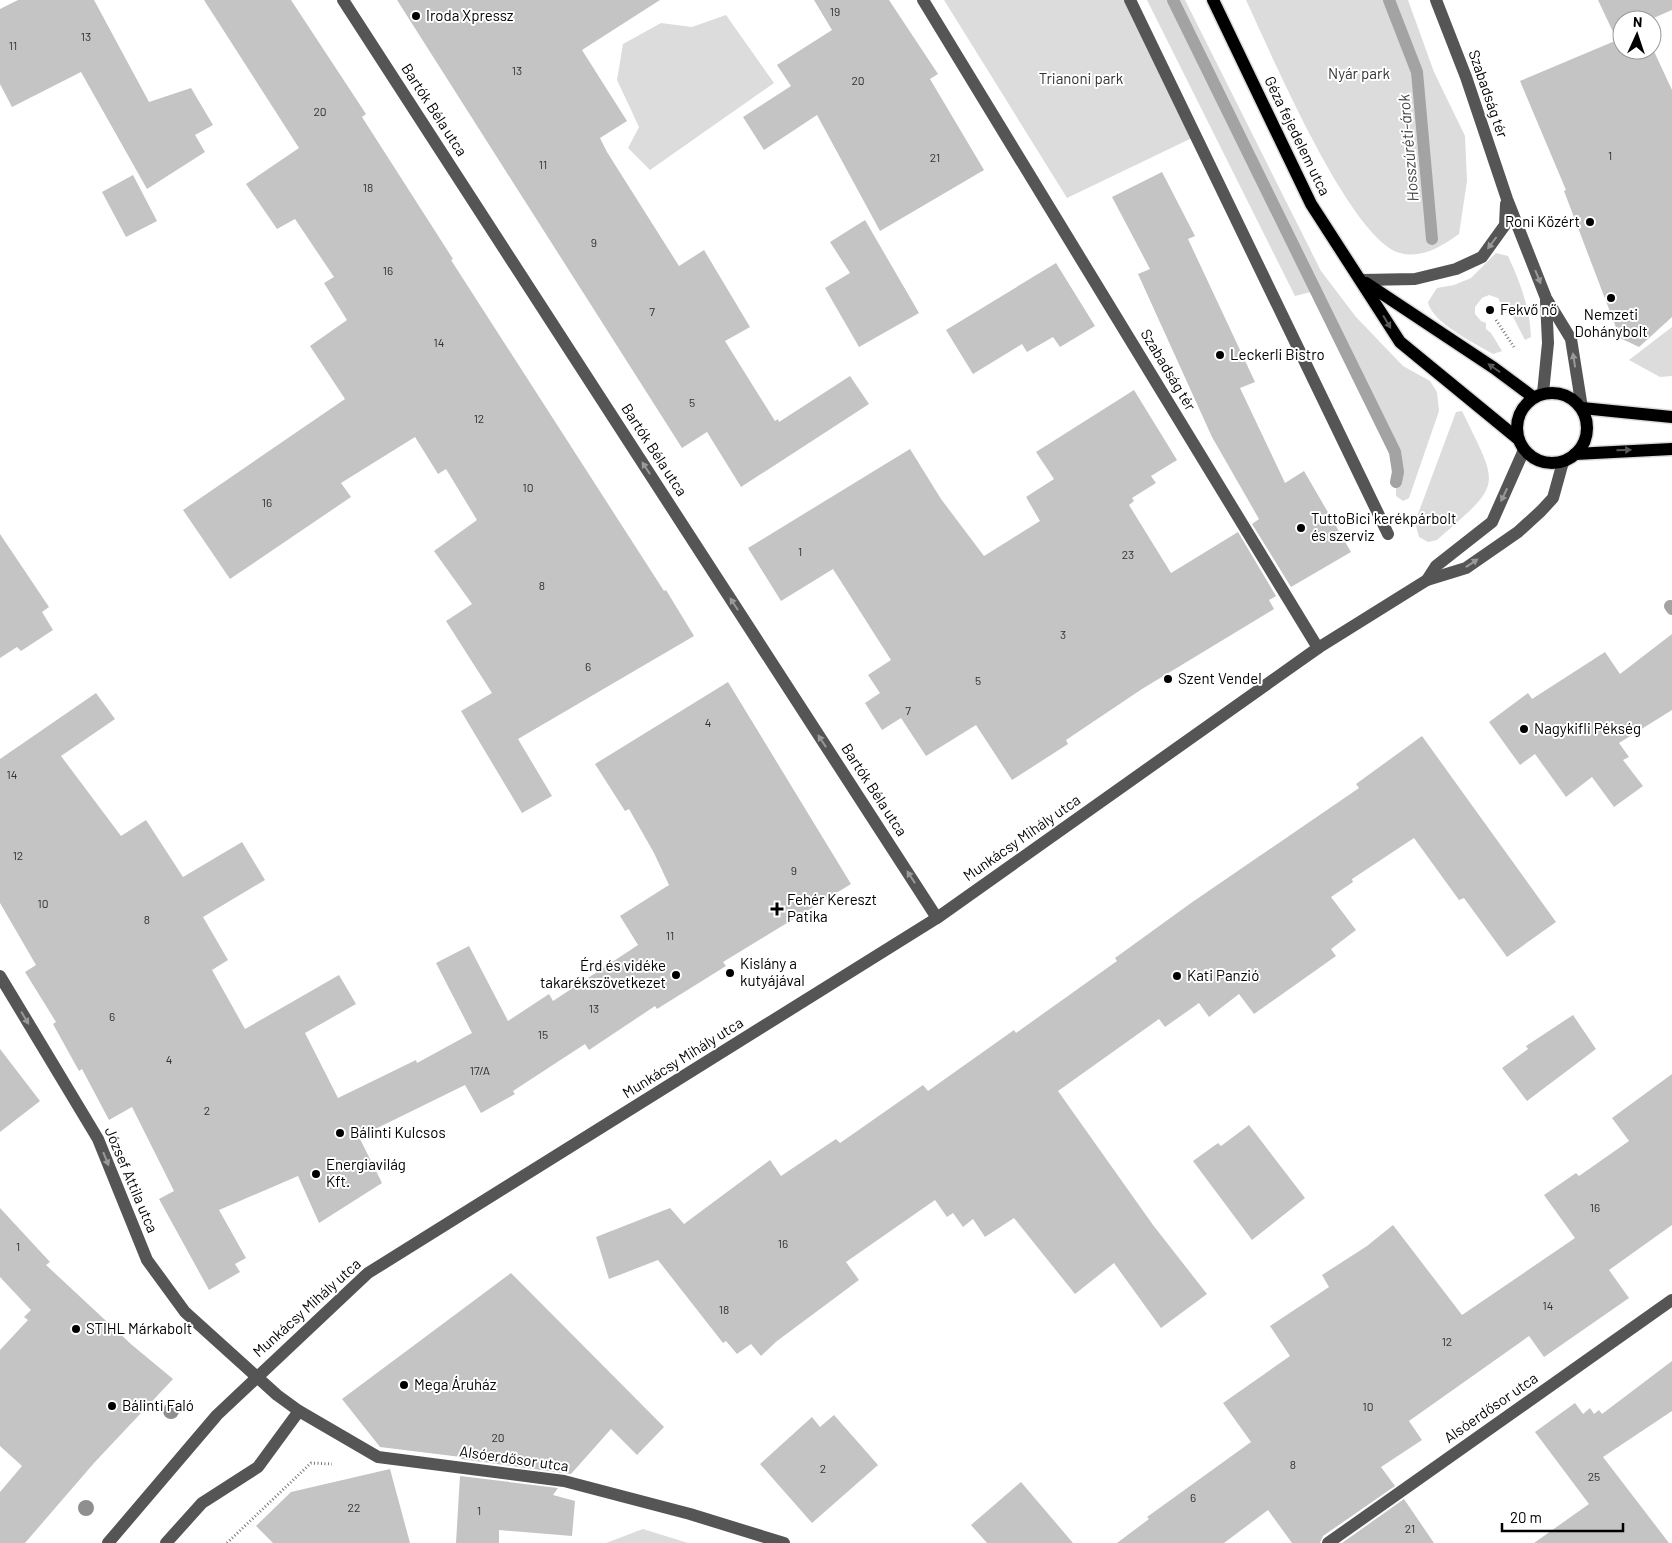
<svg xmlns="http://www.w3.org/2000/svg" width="1672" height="1543" font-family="Barlow,sans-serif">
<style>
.green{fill:#dcdcdc}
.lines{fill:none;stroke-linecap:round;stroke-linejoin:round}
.stream{stroke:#a3a3a3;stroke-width:12}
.building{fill:#c4c4c4}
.major-casing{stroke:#dbdbdb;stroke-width:15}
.path{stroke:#777;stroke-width:3;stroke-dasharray:1 2.5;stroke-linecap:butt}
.minor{stroke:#555;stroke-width:12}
.major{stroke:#000;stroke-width:12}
.tree{fill:#8f8f8f}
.oneway{fill:#999}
.oneway2{fill:#595959}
.poi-dot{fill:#000;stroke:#fff;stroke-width:2}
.labels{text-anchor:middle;stroke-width:4;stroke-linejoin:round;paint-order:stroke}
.number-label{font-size:12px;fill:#313131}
.poi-label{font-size:15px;fill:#000;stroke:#fff;text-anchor:start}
.park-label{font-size:15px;fill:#333;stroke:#fff}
.street-label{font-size:15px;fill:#000;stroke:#fff}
.water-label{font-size:16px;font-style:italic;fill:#444;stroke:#fff}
</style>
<rect width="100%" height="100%" fill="#fff"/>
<g class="green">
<polygon points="944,0 1127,0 1194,137 1067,198"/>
<polygon points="1147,0 1185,0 1321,271 1356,317 1403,366 1430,381 1437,392 1439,411 1409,498 1403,501 1396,496 1396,464 1311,292 1295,296"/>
<path d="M1246 0H1408L1434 72 1465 136 1467 181 1459 234C1442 246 1422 259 1400 253 1350 240 1269 49 1246 0Z"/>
<polygon points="726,15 774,83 650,170 628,148 639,127 617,80 623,44 661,23 692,27"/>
<path d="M1496 253 1508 256C1520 282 1530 308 1531 337L1525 340 1511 313 1502 312V306L1498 298 1489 295 1482 298 1475 307V314L1481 321 1486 323V329L1491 333 1502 351 1493 354C1476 344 1431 322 1428 302L1437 288 1454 285 1471 278Z"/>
<polygon points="1672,327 1672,376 1660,377 1629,360"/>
<path d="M1462 411C1500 489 1503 482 1437 540L1428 542 1419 537 1415 522 1456 412Z"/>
<polygon points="643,1529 688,1543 606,1543"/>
</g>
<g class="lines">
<g class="stream">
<polyline points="1173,0 1395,452 1398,472 1396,482"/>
<polyline points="1389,0 1417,72 1432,239"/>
<polyline points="1670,606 1672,609"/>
</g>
</g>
<g class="building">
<polygon points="18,0 94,0 149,102 191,88 213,125 195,135 205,152 147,189 81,72 12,107 0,84 0,9"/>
<polygon points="204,0 291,0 366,114 362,117 453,259 451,260 664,591 666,590 694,636 518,739 552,796 522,813 461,711 492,693 446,621 472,604 434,551 477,520 446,469 438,474 415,437 341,483 351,497 230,579 183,510 345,399 310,346 347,320 324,283 334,277 295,219 277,229 246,184 299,148"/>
<polygon points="397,0 660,0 582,50 627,121 600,138 607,152 679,266 704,250 750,327 725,341 775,421 778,419 779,422 850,376 869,404 741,487 707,432 682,448"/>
<polygon points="814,0 889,0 938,74 930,79 984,170 880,231 817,115 764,150 743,117 791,86 777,65 832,30"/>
<polygon points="1598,0 1672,0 1672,10 1649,20 1622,20 1622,32 1615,36"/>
<polygon points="1622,38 1622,50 1652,50 1652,47 1672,90 1672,317 1639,347 1620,338 1564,191 1566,190 1520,81"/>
<polygon points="1162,172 1195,236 1188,239 1255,382 1240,388 1285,483 1304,471 1351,552 1291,587 1252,524 1259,519 1212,437 1138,274 1150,269 1112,197"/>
<polygon points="133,175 157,221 126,237 102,192"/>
<polygon points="865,220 919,313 859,347 825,288 850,273 830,242"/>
<polygon points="1056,263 1095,326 1060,347 1053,337 1027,352 1022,344 973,374 946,330"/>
<polygon points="1134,390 1177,460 1151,476 1156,483 1132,498 1134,501 1129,505 1171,573 1238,532 1276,596 1269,600 1274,609 1142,689 1066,740 1068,744 1012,780 976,725 926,756 901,718 882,730 865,703 880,693 868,675 891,660 833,569 781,601 748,548 910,449 941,499 984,556 1040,521 1026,497 1054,479 1036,452"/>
<polygon points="0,534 49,607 42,612 53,630 21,651 17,647 0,658"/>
<polygon points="1672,634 1672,710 1619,743 1629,757 1623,760 1643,786 1614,807 1592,777 1566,797 1535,754 1520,765 1489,722 1528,693 1532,699 1605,652 1620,674"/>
<polygon points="728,682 851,884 723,962 726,966 657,1009 655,1006 589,1050 585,1044 513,1091 515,1094 481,1113 465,1085 359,1137 382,1183 319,1223 298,1176 219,1210 246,1258 235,1264 240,1272 209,1290 159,1199 174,1191 132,1107 109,1120 82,1069 79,1071 53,1024 56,1022 25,972 36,965 0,903 0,759 96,693 115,719 61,756 121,836 146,820 183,877 242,842 265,880 203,917 228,960 212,970 245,1029 339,975 356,1004 305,1033 338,1098 416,1060 417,1063 472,1033 436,963 469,946 508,1021 549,994 553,1001 638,945 620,916 669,885 654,853 629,809 625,811 595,764"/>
<polygon points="1422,736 1556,922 1507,957 1464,898 1459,900 1414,838 1352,879 1353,882 1331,897 1356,930 1331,949 1336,956 1254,1014 1239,994 1209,1017 1199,1003 1165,1027 1159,1019 1058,1091 1153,1225 1207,1294 1161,1328 1114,1263 1075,1294 1014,1218 985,1237 973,1219 963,1227 953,1213 947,1217 935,1200 846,1262 859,1280 777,1341 761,1356 751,1344 737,1354 726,1341 723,1343 658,1260 609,1279 596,1237 670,1208 684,1224 770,1160 781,1176 836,1139 840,1143 923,1085 928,1091 1014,1030 1016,1033 1117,961 1115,958 1191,903 1359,788 1356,784"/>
<polygon points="1573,1015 1596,1049 1527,1101 1502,1068 1528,1049 1526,1046"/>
<polygon points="0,1049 40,1101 0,1132"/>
<polygon points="1672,1074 1672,1225 1609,1270 1629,1298 1544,1357 1529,1336 1409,1421 1422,1440 1381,1467 1395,1486 1323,1536 1320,1543 1292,1543 1268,1510 1224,1543 1117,1543 1149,1519 1147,1517 1251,1442 1223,1403 1290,1356 1270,1326 1329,1287 1322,1275 1367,1246 1393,1225 1462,1315 1575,1238 1544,1195 1576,1173 1579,1176 1629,1141 1612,1118"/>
<polygon points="1249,1125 1305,1198 1252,1240 1193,1161 1218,1143 1221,1146"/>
<polygon points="0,1208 50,1262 46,1265 132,1345 173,1379 94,1463 25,1543 0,1543 0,1492 22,1466 0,1446 0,1350 28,1320 24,1317 31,1310 0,1277"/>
<polygon points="511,1273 664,1427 637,1455 611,1429 571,1474 461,1459 461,1457 380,1447 342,1399"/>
<polygon points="1672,1361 1672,1411 1603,1457 1669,1543 1534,1543 1589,1504 1535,1432 1575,1403 1583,1414 1590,1408 1594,1414 1599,1410 1602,1414"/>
<polygon points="834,1415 878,1465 812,1523 760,1464 812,1417 820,1427"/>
<polygon points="390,1469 410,1543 273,1543 256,1526 291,1492"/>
<polygon points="460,1476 558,1488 553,1495 575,1501 572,1536 499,1530 499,1543 456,1543"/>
<polygon points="1021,1482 1073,1543 987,1543 971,1525"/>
<polygon points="1404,1499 1434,1543 1342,1543"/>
</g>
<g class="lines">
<g class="major-casing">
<g id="major">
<polyline points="1213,0 1311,204 1400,342 1517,438"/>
<polyline points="1366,283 1494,368 1533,397"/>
<circle cx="1552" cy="428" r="35"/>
<polyline points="1582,408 1672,417"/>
<polyline points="1575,454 1672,449"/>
</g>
</g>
<g class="path">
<polyline points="1496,320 1514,347"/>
<polyline points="227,1543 311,1463 332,1464"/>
</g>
<g class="minor">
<polyline points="343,0 937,918"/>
<polyline points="923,0 1318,648"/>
<polyline points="1130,0 1388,534"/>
<polyline points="1436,0 1466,77 1507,199 1546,298 1571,339 1582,408"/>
<polyline points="1362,280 1415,279 1456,269 1482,257 1505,225 1506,204"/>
<polyline points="1543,393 1548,343 1546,301"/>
<polyline points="1427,580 1436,566 1492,522 1524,450"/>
<polyline points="0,976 98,1139 147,1260 185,1312 277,1395 299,1411 378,1457 564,1481 690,1514 784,1543"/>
<polyline points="108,1543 217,1415 368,1273 937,918 1318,648 1427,580 1466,568 1518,532 1541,511 1553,498 1563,462"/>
<polyline points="166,1543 202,1503 258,1467 299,1411"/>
<polyline points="1328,1543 1672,1300"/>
</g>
<use href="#major" class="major"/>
</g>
<g class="tree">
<circle cx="171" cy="1411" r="8"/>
<circle cx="86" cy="1508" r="8"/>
</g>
<defs><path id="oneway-solid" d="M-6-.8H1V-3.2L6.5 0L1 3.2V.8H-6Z" transform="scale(1.25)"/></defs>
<g class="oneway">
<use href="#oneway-solid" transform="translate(1492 243) rotate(127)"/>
<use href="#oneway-solid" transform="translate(1538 277) rotate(68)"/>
<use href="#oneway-solid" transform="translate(1574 360) rotate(-99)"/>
<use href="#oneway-solid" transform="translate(646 468) rotate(-123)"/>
<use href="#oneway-solid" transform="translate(1504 495) rotate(115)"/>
<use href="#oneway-solid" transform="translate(1472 563) rotate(-34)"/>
<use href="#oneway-solid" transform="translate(734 604) rotate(-123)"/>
<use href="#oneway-solid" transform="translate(822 741) rotate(-123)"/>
<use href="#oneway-solid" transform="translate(911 877) rotate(-123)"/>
<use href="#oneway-solid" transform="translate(25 1018) rotate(59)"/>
<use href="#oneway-solid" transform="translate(106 1159) rotate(68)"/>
</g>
<g class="oneway2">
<use href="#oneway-solid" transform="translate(1387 322) rotate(59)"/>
<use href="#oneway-solid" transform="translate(1494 368) rotate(-145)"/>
<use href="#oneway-solid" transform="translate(1624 450) rotate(-2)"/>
</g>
<g class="poi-dot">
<circle cx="416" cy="16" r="5"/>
<circle cx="1590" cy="222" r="5"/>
<circle cx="1611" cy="298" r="5"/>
<circle cx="1490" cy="310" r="5"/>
<circle cx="1220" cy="355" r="5"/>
<circle cx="1301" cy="528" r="5"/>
<circle cx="1168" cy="679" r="5"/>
<circle cx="1524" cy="729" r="5"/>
<path d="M774.5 901.5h5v5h5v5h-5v5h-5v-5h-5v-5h5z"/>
<circle cx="730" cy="973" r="5"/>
<circle cx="676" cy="975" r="5"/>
<circle cx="1177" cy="976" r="5"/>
<circle cx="340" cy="1133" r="5"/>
<circle cx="316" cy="1174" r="5"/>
<circle cx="76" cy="1329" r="5"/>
<circle cx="404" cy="1385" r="5"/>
<circle cx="112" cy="1406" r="5"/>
</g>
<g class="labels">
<g class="number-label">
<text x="835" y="16">19</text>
<text x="86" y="41">13</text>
<text x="13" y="50">11</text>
<text x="517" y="75">13</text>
<text x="858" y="85">20</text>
<text x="320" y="116">20</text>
<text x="1610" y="160">1</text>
<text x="935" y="162">21</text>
<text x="543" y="169">11</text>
<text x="368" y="192">18</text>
<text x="594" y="247">9</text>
<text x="388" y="275">16</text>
<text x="652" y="316">7</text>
<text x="439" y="347">14</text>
<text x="692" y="407">5</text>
<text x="479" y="423">12</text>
<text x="528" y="492">10</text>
<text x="267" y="507">16</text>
<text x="800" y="556">1</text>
<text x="1128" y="559">23</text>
<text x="542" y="590">8</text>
<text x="1063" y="639">3</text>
<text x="588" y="671">6</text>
<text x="978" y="685">5</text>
<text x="908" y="715">7</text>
<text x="708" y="727">4</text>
<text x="12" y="779">14</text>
<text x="18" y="860">12</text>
<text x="794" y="875">9</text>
<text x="43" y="908">10</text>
<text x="147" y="924">8</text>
<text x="670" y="940">11</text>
<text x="594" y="1013">13</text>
<text x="112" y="1021">6</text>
<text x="543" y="1039">15</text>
<text x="169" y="1064">4</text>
<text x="480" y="1075">17/A</text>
<text x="207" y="1115">2</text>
<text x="1595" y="1212">16</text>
<text x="783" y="1248">16</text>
<text x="18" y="1251">1</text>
<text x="1548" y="1310">14</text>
<text x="724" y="1314">18</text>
<text x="1447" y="1346">12</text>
<text x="1368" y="1411">10</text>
<text x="498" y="1442">20</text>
<text x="1293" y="1469">8</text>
<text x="823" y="1473">2</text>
<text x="1594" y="1481">25</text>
<text x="1193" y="1502">6</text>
<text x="354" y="1512">22</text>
<text x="479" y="1515">1</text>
<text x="1410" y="1533">21</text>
</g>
<g class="poi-label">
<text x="426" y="21">Iroda Xpressz</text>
<text x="1580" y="227" text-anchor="end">Roni Közért</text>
<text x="1500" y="315">Fekvő nő</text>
<text x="1611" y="320" text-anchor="middle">Nemzeti<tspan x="1611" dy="17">Dohánybolt</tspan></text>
<text x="1230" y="360">Leckerli Bistro</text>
<text x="1311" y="524">TuttoBici kerékpárbolt<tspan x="1311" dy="17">és szerviz</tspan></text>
<text x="1178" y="684">Szent Vendel</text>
<text x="1534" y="734">Nagykifli Pékség</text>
<text x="787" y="905">Fehér Kereszt<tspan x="787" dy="17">Patika</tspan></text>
<text x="740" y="969">Kislány a<tspan x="740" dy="17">kutyájával</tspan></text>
<text x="666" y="971" text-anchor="end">Érd és vidéke<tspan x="666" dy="17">takarékszövetkezet</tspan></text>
<text x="1187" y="981">Kati Panzió</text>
<text x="350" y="1138">Bálinti Kulcsos</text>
<text x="326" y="1170">Energiavilág<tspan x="326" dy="17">Kft.</tspan></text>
<text x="86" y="1334">STIHL Márkabolt</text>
<text x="414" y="1390">Mega Áruház</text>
<text x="122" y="1411">Bálinti Faló</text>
</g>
<g class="park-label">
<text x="1359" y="79">Nyár park</text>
<text x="1081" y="84">Trianoni park</text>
</g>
<g class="street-label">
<text transform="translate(1488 94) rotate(71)" y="5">Szabadság tér</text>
<text transform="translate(434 110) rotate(57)" y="5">Bartók Béla utca</text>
<text transform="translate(1297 136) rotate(64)" y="5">Géza fejedelem utca</text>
<text transform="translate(1168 370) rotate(59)" y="5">Szabadság tér</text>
<text transform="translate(654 450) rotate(57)" y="5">Bartók Béla utca</text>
<text transform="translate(874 790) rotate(57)" y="5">Bartók Béla utca</text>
<text transform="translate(1022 838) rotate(-35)" y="5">Munkácsy Mihály utca</text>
<text transform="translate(683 1058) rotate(-32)" y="5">Munkácsy Mihály utca</text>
<text transform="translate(131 1180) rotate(67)" y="5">József Attila utca</text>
<text transform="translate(307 1308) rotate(-42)" y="5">Munkácsy Mihály utca</text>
<text transform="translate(1491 1408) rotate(-35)" y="5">Alsóerdősor utca</text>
<text transform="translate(514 1459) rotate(8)" y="5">Alsóerdősor utca</text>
</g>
<g class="water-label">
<text transform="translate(1408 148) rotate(-95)" y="6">Hosszúréti-árok</text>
</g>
</g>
<g transform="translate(1637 35) rotate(3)"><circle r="24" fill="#ffffff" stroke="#999999"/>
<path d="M0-4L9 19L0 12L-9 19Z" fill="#000000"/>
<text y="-8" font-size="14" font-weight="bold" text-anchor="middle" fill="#000000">N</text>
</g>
<path d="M1502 1523v8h121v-8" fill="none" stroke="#000000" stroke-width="2.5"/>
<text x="1510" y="1523" font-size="15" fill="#000000" stroke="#ffffff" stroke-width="4" paint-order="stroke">20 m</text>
</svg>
